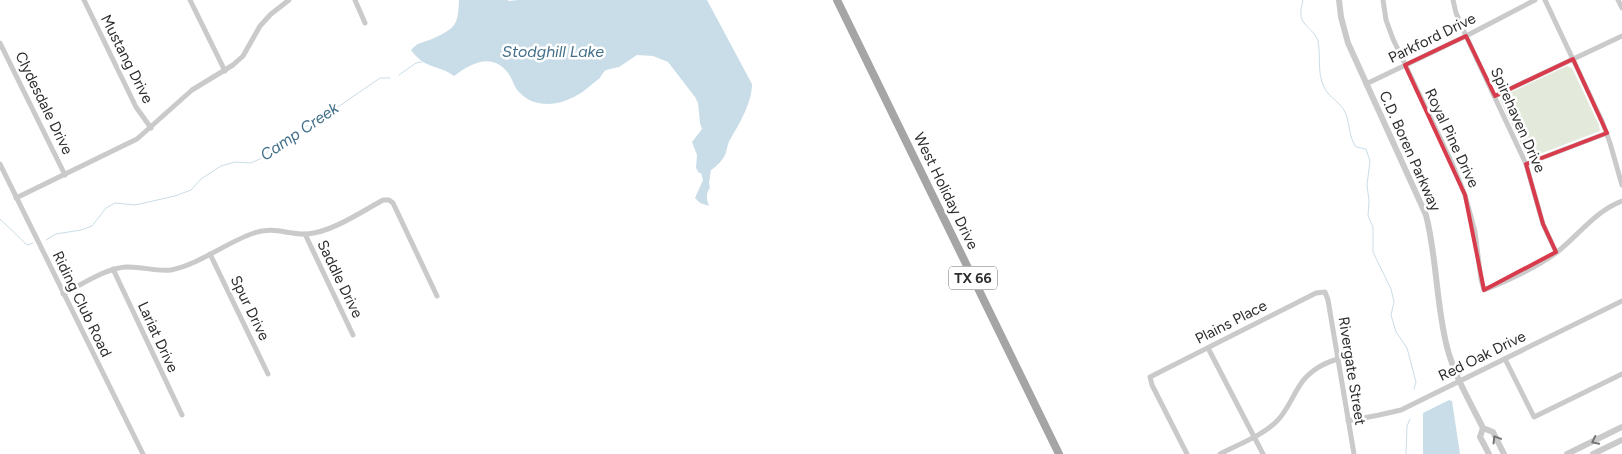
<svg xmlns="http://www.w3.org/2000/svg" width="1622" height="454" font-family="Figtree,sans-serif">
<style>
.green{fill:#e3eadb}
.water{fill:#c9dde8}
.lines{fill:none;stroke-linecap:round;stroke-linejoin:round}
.stream{stroke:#c9dde8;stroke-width:1}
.minor{stroke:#cacaca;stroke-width:5}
.tertiary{stroke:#cacaca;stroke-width:6}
.primary{stroke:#a5a5a5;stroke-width:8}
.oneway{stroke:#747474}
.marked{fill:none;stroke:#d83b4b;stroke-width:4;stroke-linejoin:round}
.labels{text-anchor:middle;stroke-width:5;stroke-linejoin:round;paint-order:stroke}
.shield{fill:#fff;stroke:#6c6c6c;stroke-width:1}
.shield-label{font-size:14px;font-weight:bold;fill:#2d2d2d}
.street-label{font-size:15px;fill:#2d2d2d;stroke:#fff}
.water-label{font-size:16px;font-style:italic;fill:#416f89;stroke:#fff}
</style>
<rect width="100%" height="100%" fill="#fff"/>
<polygon class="green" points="1567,66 1572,68 1599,125 1600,131 1529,158 1527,157 1500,100 1507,94"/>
<g class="water">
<path d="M459 0H507L509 1 518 0H707L752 84C752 102 740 123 731 138 728 142 727 148 726 153 723 160 717 166 711 170L709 183 710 188C705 194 707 200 709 206L700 203 695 198 703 180 701 173H699L696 168 697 155 692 142 702 129 700 123 698 103 695 97 668 62 653 56 637 55 619 67 606 70C603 72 602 75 599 79 597 80 583 92 581 93 562 105 537 110 520 93 514 88 513 79 508 73 492 52 471 63 454 76 438 64 425 70 411 50 418 42 422 43 432 39 456 28 458 25 459 0Z"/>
<polygon points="1449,400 1452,401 1460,454 1423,454 1423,413"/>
</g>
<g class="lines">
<g class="stream">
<path d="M1303 0C1302 5 1300 11 1301 16 1303 27 1315 30 1318 41 1321 56 1317 74 1324 87 1329 98 1342 103 1346 114 1350 126 1349 137 1356 147L1366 149 1370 161 1367 185 1369 201 1368 216 1373 227V252L1391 289 1394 302 1391 315 1396 332 1407 348 1416 382 1414 389"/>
<polyline points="399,75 416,63 422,62"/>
<polyline points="0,219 27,245 33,243"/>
<polyline points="46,240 56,234 81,230 92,226 106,208 115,203 135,205 175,196 191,190 201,179 221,166 235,162 251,163 262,158 271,148 332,111 380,78 390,78"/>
<polyline points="1406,454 1407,426 1410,419"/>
</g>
<g class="minor">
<polyline points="84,0 136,107 151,128"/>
<polyline points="190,0 225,71"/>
<polyline points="355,0 365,23"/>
<path d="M1383 0 1386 20 1393 39 1452 163 1465 195 1475 232 1481 279 1484 290C1509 280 1534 269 1556 253 1578 236 1595 211 1622 201"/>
<polyline points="1453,0 1456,13 1466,36 1526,164 1543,224 1556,252"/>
<polyline points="1545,0 1602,121 1610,143 1622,185"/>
<polyline points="1618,0 1622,8"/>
<polyline points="0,43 65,175"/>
<polyline points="1366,84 1466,36 1535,0"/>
<polyline points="1495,96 1622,36"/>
<polyline points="0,164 143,454"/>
<polyline points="1526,164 1607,133"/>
<polyline points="16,198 137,139 192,90 233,65 243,56 260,26 271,14 289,0"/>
<polyline points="305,234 353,335"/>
<polyline points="210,254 268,374"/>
<polyline points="113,269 182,415"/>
<path d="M63 294C81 285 106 268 126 267 141 266 156 272 171 270 200 264 227 242 254 233 273 226 289 235 307 234 332 232 361 212 383 200H389L393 203 437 296"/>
<polyline points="1208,348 1263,454"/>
<polyline points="1505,359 1534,417 1622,374"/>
<polyline points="1348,421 1379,415 1401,410 1622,301"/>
<polyline points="1187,454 1152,385 1150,377 1316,293 1325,292 1328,300 1354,454"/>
<path d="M1220 454C1239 444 1262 436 1277 421 1287 411 1292 397 1300 385 1308 372 1323 363 1338 359"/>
</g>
<g class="tertiary">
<path d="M1339 0 1341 17 1348 43 1426 215C1437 258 1436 304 1447 347 1454 375 1470 402 1483 428L1493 432 1504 454"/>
<polyline points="1483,428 1480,437 1489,454"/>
<polyline points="1567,454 1622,427"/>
<polyline points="1593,454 1622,440"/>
</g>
<polyline class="primary" points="837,0 1059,454"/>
</g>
<defs><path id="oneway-chevron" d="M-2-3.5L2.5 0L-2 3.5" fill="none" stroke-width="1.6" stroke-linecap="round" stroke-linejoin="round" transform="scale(1.25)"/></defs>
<g class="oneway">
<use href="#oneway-chevron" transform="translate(1496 439) rotate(-121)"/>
<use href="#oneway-chevron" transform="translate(1595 441) rotate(154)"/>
</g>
<path class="marked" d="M1466 36 1495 96 1573 59 1607 133 1526 164 1543 224 1556 252 1484 290 1465 195 1405 65Z"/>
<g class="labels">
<rect class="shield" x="949" y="266.5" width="48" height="23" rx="4"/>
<g class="shield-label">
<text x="973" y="283">TX 66</text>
</g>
<g class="street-label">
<text transform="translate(1432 38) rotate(-26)" y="5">Parkford Drive</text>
<text transform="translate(127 59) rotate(63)" y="5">Mustang Drive</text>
<text transform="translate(44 103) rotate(64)" y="5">Clydesdale Drive</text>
<text transform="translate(1518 120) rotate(66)" y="5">Spirehaven Drive</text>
<text transform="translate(1452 138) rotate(65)" y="5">Royal Pine Drive</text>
<text transform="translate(1410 151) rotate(66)" y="5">C.D. Boren Parkway</text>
<text transform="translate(946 191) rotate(64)" y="5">West Holiday Drive</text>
<text transform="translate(340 279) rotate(64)" y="5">Saddle Drive</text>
<text transform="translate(82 304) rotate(64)" y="5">Riding Club Road</text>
<text transform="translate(250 308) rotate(64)" y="5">Spur Drive</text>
<text transform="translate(1231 322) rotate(-27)" y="5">Plains Place</text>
<text transform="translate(158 337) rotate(65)" y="5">Lariat Drive</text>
<text transform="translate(1482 356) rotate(-26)" y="5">Red Oak Drive</text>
<text transform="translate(1352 371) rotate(81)" y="5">Rivergate Street</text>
</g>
<g class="water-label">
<text x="553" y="57">Stodghill Lake</text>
<text transform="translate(299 131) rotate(-34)" y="6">Camp Creek</text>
</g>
</g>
</svg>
